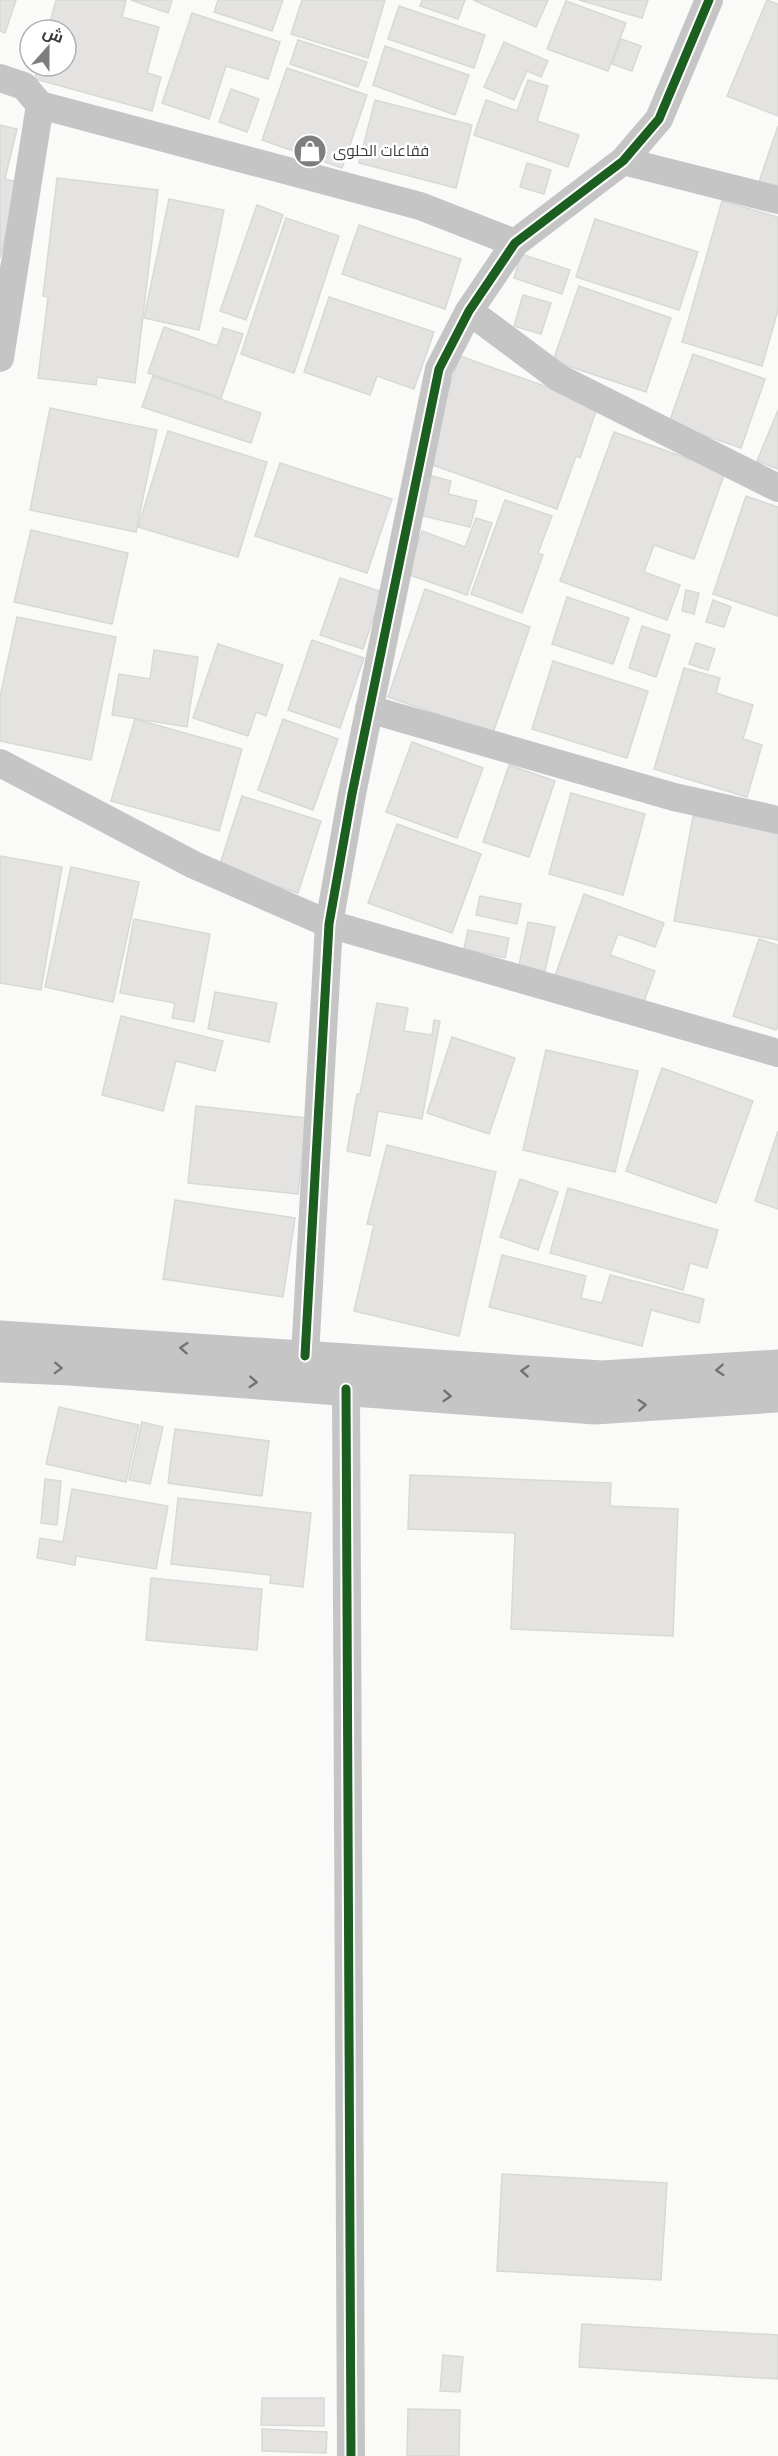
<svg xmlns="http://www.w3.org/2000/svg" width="778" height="2456" font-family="'Noto Sans',Cairo,sans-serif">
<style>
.building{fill:#e4e3e2;stroke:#d8d9d7;stroke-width:1.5}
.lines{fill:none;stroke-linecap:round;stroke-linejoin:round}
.minor{stroke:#c5c5c5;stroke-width:28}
.tertiary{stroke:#c5c5c5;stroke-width:33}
.cycleway-casing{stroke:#fff;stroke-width:13}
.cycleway{stroke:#1b5e20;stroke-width:9}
.oneway{stroke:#727372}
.labels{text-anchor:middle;stroke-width:5;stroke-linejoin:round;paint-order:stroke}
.poi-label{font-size:15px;fill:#3b3c3a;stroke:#fff;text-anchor:start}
</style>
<rect width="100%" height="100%" fill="#fafbf9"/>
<g class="building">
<polygon points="0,0 16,0 5,33 0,31"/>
<polygon points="56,0 121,0 126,1 122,17 159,27 147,73 161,77 152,111 35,79 38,66 66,66 66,30 48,30"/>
<polygon points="131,0 172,0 168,13"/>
<polygon points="218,0 283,0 272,31 214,12"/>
<polygon points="302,0 385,0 368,58 291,34"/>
<polygon points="422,0 465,0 458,19 420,6"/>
<polygon points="473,0 548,0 536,27"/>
<polygon points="579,0 648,0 642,18"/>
<polygon points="767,0 778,4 778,116 727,96"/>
<polygon points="566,1 626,23 608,71 547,49"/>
<polygon points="399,6 485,35 474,68 388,39"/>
<polygon points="192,13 280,42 268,79 226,66 209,119 162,103"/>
<polygon points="621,39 641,46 632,71 612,64"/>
<polygon points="298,40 367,62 358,87 290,64"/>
<polygon points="504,42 548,61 541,77 527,71 514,100 484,87"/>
<polygon points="385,46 469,75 455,115 373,85"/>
<polygon points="287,68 367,95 342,168 262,140"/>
<polygon points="528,80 548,86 537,121 579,135 568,167 474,135 486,100 517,111"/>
<polygon points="231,89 259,99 247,132 219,122"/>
<polygon points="375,100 472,125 456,188 359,163"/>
<polygon points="0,125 17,129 5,179 18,182 0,258"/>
<polygon points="778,126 778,188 759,182"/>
<polygon points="527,163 551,170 544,194 520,187"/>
<polygon points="57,178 158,190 135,383 97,377 96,385 38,378 48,297 43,296"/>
<polygon points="169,199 224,210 199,330 144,318"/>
<polygon points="722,201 778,217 778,310 762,366 682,342"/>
<polygon points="257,205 283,215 246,320 220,311"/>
<polygon points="286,218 339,236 294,373 241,354"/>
<polygon points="595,219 698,252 679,310 576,277"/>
<polygon points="359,225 461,259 445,309 342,274"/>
<polygon points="521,254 570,270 562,294 514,278"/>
<polygon points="579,286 671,318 646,392 553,361"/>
<polygon points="523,295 551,303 541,334 514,326"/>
<polygon points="329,297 434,332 414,389 377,376 370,395 304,372"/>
<polygon points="164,327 217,346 223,328 243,334 221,398 148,373"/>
<polygon points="693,354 765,379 741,448 669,423"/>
<polygon points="460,356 598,405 580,458 576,456 557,509 424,462"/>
<polygon points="153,376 261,413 251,443 142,407"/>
<polygon points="50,408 157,430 136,532 30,510"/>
<polygon points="778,410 778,469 757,461"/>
<polygon points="168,431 267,462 238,557 138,527"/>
<polygon points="614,432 725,472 694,559 654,545 644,572 680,585 667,620 560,581"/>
<polygon points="280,463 392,499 367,573 255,536"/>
<polygon points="428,475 451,481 448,494 477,501 470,527 419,515"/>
<polygon points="746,496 778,507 778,616 713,594"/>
<polygon points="505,500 552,516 538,553 543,555 522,613 471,594"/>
<polygon points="476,518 492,523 467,595 407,574 422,531 465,547"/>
<polygon points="31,530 128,553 112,624 14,602"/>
<polygon points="340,578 382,592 363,649 320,635"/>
<polygon points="425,589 530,627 493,733 388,697"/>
<polygon points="686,590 699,593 694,614 682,611"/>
<polygon points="567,597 629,618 613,664 552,644"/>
<polygon points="713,600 731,607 724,627 706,622"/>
<polygon points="17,617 116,637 91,760 0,741 0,697"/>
<polygon points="642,626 670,635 656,677 629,668"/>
<polygon points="312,640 364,658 340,728 288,710"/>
<polygon points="696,643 715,649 708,670 689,664"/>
<polygon points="218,644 283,665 266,716 256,712 248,736 193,718"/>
<polygon points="154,650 198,657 187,727 112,715 119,674 150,679"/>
<polygon points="553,661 648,691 627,758 532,729"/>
<polygon points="684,668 720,678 716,693 753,705 743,739 762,745 747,797 654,769"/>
<polygon points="135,719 242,749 219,831 111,801"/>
<polygon points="283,719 338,739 313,810 258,790"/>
<polygon points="412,742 483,768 457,838 386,812"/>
<polygon points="509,765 555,781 529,857 483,842"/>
<polygon points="571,793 645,814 623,895 549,874"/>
<polygon points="242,796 321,821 298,893 219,867"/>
<polygon points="693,816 778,831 778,940 674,921"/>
<polygon points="397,824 481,854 452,933 368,903"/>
<polygon points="0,856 62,867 41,990 0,983"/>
<polygon points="71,867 139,882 113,1002 45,987"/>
<polygon points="584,894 664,923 655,947 618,934 610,955 655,971 642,1007 555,976"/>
<polygon points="480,896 521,904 517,924 476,915"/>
<polygon points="134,919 210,934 194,1022 172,1018 175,1003 120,993"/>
<polygon points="528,922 555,927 545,971 519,965"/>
<polygon points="468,930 509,938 505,958 464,949"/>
<polygon points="759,939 778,945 778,1025 776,1030 733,1016"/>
<polygon points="215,992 277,1003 269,1042 208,1029"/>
<polygon points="377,1003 408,1008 404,1031 432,1035 434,1020 440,1021 422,1119 378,1111 370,1156 347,1151 357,1094 360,1094"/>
<polygon points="121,1016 223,1041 215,1071 176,1061 163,1111 102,1095"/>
<polygon points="452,1037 515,1058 489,1134 427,1113"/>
<polygon points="546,1050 638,1071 615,1172 523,1150"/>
<polygon points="662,1068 753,1101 716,1203 626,1171"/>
<polygon points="196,1106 306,1118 298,1194 188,1183"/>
<polygon points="778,1131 778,1209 755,1201"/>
<polygon points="387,1145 496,1172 459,1336 354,1311 374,1225 367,1224"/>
<polygon points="520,1179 558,1192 538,1250 500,1237"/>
<polygon points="568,1188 718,1230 707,1268 690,1263 683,1290 550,1253"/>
<polygon points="175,1200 295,1218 283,1297 163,1279"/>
<polygon points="502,1255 586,1276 581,1298 602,1303 610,1275 704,1299 699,1323 651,1310 642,1346 489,1307"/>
<polygon points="59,1407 139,1425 126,1482 46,1464"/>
<polygon points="142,1422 163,1427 150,1484 129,1480"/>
<polygon points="175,1429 269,1441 262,1496 168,1483"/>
<polygon points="410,1475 611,1483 610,1506 678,1509 673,1636 511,1629 515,1533 408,1529"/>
<polygon points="45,1479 61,1481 57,1525 41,1523"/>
<polygon points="72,1489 168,1506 156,1569 76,1556 75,1565 37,1558 40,1538 63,1542"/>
<polygon points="178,1498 311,1513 303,1587 270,1583 271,1575 171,1564"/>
<polygon points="151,1578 262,1589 257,1650 146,1640"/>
<polygon points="502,2174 667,2183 661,2280 497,2271"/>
<polygon points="582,2324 778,2335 778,2379 579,2367"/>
<polygon points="443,2355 463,2357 460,2392 440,2391"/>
<polygon points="262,2398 324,2398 324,2426 261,2425"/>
<polygon points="408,2409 460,2410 459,2456 407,2456"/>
<polygon points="262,2429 327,2432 326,2453 262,2451"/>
</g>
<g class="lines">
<g class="minor">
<polyline points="0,78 24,86 40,105 420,206 515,243"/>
<polyline points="623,161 778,200"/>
<polyline points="469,311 559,378 778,488"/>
<polyline points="0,358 40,105"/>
<polyline points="369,709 674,797 778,820"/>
<polyline points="0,763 194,865 329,924 778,1053"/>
<polyline points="305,1356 329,924 352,794 439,369 469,311 515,243 623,161 659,119 709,0"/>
<polyline points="346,1389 351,2456"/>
</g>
<g class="tertiary">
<polyline points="0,1337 602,1377 778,1366"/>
<polyline points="0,1366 70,1369 595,1408 778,1396"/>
</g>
<g class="cycleway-casing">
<g id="cycleway">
<polyline points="305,1356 329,924 352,794 439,369 469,311 515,243 623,161 659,119 709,0"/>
<polyline points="346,1389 351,2456"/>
</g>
</g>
<use href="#cycleway" class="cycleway"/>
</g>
<defs><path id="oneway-chevron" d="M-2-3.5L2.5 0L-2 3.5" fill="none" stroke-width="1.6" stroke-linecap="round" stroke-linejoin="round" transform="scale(1.5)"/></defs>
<g class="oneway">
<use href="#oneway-chevron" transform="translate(184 1348) rotate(-176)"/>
<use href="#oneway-chevron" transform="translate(58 1368) rotate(2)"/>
<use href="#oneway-chevron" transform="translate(720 1370) rotate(177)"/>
<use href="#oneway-chevron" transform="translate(525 1371) rotate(-176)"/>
<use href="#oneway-chevron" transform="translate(253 1382) rotate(4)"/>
<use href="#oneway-chevron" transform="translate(447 1396) rotate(4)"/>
<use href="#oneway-chevron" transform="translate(642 1405) rotate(-4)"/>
</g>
<defs>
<g id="shop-disc" transform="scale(1.725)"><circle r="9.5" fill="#7e7f7d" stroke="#fff"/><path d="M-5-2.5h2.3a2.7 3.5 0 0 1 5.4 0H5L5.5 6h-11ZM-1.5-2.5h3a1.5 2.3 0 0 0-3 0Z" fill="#fff"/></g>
</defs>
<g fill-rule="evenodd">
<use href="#shop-disc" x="310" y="151"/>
</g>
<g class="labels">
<g class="poi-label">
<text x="333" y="156">فقاعات الحلوى</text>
</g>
</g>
<g transform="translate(48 48) rotate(21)"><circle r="28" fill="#ffffff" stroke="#b1b1b0" stroke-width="1.5"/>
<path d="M0-4.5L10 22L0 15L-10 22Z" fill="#7e7f7d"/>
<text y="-9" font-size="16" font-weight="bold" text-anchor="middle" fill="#3b3c3a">ش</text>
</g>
</svg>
